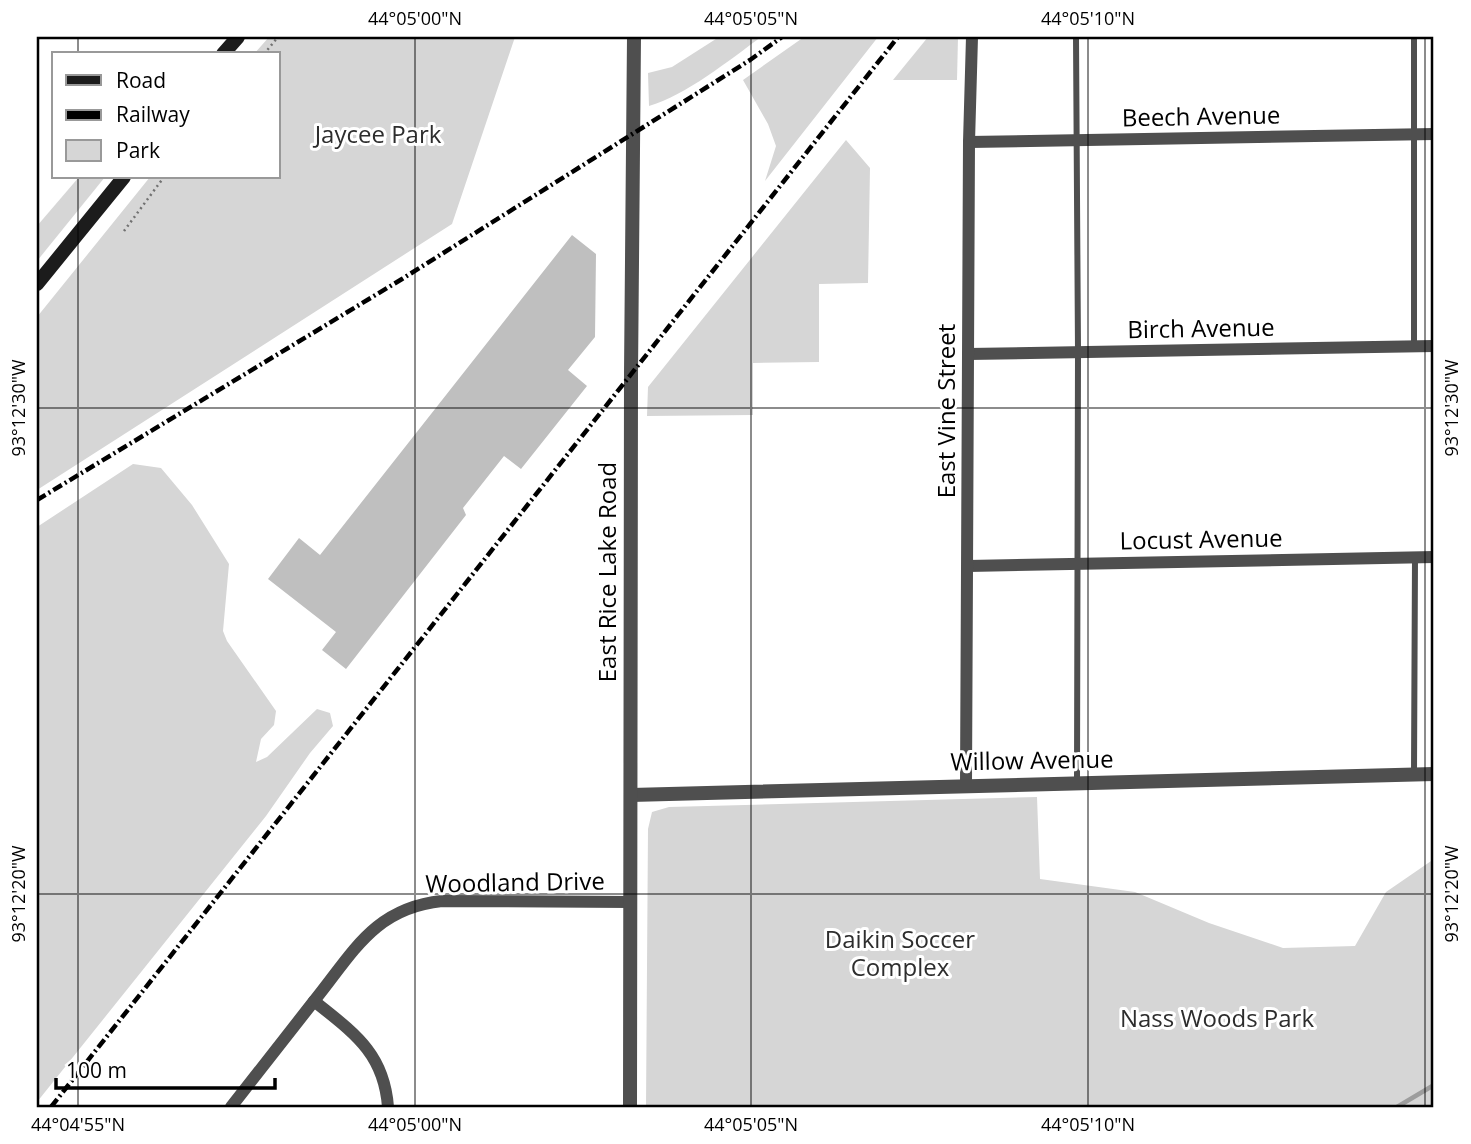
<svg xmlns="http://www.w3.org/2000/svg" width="1471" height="1144" font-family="'Open Sans',sans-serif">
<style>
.green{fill:#d6d6d6}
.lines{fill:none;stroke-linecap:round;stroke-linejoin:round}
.stream{stroke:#9d9d9d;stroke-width:4.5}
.building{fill:#bfbfbf}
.path{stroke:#717171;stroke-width:2.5;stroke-dasharray:2 3.5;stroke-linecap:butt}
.service{stroke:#4f4f4f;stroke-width:6}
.minor{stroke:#4f4f4f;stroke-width:12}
.tertiary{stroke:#4f4f4f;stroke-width:14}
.secondary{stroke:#1c1c1c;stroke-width:14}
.rail{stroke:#000;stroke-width:4.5;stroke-dasharray:10 3.5 2 3.5;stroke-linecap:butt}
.ticks{fill:none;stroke:#000;stroke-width:2;stroke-opacity:0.45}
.labels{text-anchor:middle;stroke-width:6;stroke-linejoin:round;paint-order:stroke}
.street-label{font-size:24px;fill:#000;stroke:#fff}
.park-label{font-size:24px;fill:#2d2d2d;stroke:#fff}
.neatline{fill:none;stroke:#000;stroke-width:2.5}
.ticks-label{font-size:18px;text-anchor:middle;fill:#000}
</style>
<rect width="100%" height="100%" fill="#fff"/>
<g class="green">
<polygon points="269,37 515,37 452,224 37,490 37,317 150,177 278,177 278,54 254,54"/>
<path d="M719 37H761C731 59 685 96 649 106L648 73 672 67Z"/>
<polygon points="804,37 878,37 765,181 776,146 768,124 743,80"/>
<polygon points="928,37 958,37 957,80 893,80"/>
<polygon points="846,140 870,168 868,283 819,284 819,362 753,363 753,415 647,416 648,387"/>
<polygon points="79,177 105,177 37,261 37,226"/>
<polygon points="133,464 161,468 192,505 229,564 223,631 227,641 276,711 274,725 261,739 256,762 267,757 317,709 330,713 333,726 310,753 266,816 37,1102 37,527"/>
<polygon points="1037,797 1040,879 1135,892 1209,923 1283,948 1355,946 1386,892 1434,859 1434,1107 646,1107 648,829 652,812 669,807"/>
</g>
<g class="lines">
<polyline class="stream" points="1397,1107 1434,1085"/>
</g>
<polygon class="building" points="572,235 596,254 595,337 568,370 587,386 521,469 504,456 463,508 466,515 346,669 322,650 336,632 268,579 299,538 320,555"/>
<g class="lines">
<g class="path">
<polyline points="264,54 278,37"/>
<polyline points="124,231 164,177"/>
</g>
<g class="service">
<polyline points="1076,37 1078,352 1077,782"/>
<polyline points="1414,346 1414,37"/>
<polyline points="1414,774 1415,558"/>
</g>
<g class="minor">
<polyline points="969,142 1434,134"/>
<polyline points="968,354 1434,346"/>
<polyline points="968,566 1434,557"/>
<polyline points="966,785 969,142 972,37"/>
<path d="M314 1001C353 953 374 908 442 901L631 902"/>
<path d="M231 1107 314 1001C354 1033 384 1053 388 1107"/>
</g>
<g class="tertiary">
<polyline points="631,795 1434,774"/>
<polyline points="630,1107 631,373 634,37"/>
</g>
<g class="secondary">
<polyline points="223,54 238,37"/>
<polyline points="37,284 124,177"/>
</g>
<g class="rail">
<polyline points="37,500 402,279 750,60 782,37"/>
<polyline points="51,1107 898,37"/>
</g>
</g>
<path class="ticks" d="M78 37V54M415 37V1107M751 37V1107M1088 37V1107M1425 37V1107M78 177V1107M37 408H1434M37 894H1434"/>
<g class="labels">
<g class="street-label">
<text transform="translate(1201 117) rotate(-1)" y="8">Beech Avenue</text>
<text transform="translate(1201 329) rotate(-1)" y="8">Birch Avenue</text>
<text transform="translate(947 411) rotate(-90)" y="8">East Vine Street</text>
<text transform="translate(1201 540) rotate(-1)" y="8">Locust Avenue</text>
<text transform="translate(608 572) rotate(-90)" y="8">East Rice Lake Road</text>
<text transform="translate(1032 761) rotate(-1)" y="8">Willow Avenue</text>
<text transform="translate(515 883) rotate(-1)" y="8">Woodland Drive</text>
</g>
<g class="park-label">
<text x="378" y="143">Jaycee Park</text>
<text x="900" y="948">Daikin Soccer<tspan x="900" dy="28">Complex</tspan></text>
<text x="1217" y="1027">Nass Woods Park</text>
</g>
</g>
<rect width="1471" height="1144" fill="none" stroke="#ffffff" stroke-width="77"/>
<rect x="52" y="52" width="228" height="126" fill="#ffffff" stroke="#999999" stroke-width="2"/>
<rect x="66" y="75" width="35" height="10" fill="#1c1c1c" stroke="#999999" stroke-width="2"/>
<text x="116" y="88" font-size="21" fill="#000000">Road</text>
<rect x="66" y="110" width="35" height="10" fill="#000000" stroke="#999999" stroke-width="2"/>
<text x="116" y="122" font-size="21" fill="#000000">Railway</text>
<rect x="66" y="140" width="35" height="21" fill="#d6d6d6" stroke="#999999" stroke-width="2"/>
<text x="116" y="158" font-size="21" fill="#000000">Park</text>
<path d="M56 1078v10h219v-10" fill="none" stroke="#000000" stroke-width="3.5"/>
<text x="66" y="1078" font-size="21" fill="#000000" stroke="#ffffff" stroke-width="5" paint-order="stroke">100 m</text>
<rect x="38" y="38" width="1394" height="1068" class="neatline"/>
<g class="ticks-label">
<text x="415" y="25">44°05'00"N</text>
<text x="751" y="25">44°05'05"N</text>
<text x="1088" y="25">44°05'10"N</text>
<text transform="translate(1452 408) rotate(-90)" y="6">93°12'30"W</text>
<text transform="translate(19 408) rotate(-90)" y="6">93°12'30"W</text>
<text transform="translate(1452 894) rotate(-90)" y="6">93°12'20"W</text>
<text transform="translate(19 894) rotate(-90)" y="6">93°12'20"W</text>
<text x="78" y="1131">44°04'55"N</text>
<text x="415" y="1131">44°05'00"N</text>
<text x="751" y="1131">44°05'05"N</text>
<text x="1088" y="1131">44°05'10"N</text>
</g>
</svg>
